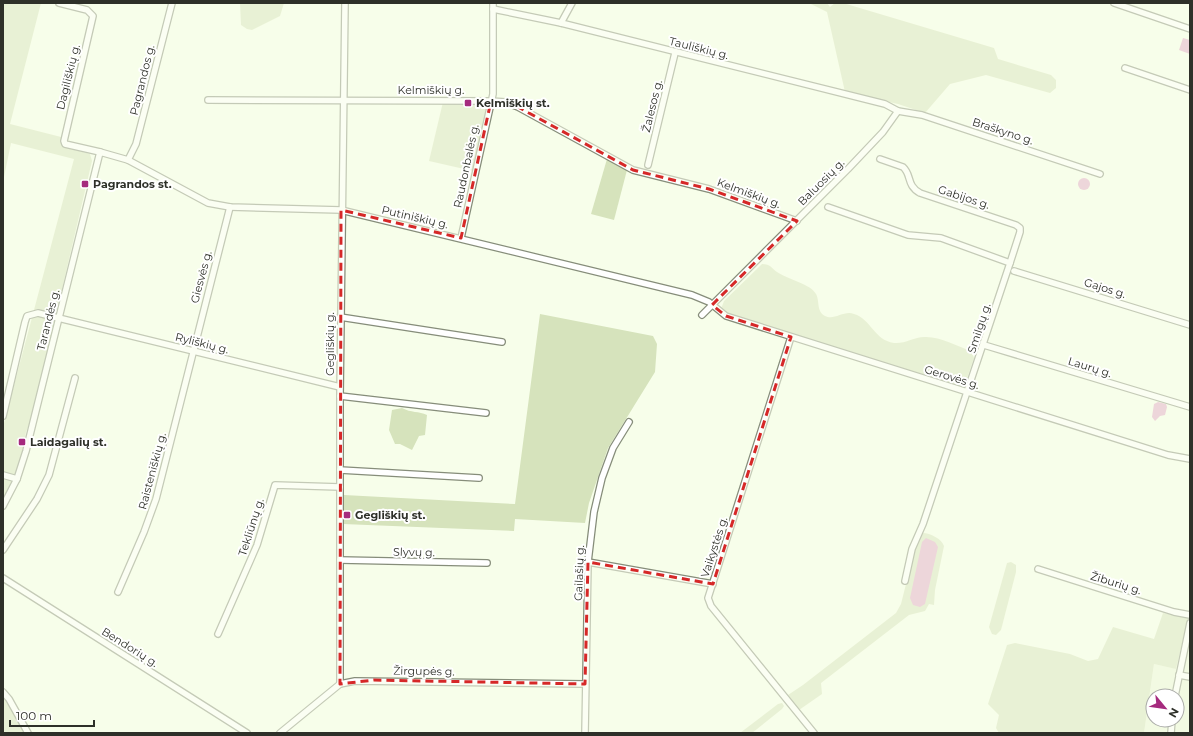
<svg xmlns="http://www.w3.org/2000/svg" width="1193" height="736" font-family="Montserrat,sans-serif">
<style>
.built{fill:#ecf6da;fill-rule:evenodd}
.green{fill:#d6e3bc}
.water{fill:#e1a6c8}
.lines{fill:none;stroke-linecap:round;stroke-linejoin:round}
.street-casing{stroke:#868d7a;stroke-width:8}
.street{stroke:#fff;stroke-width:5.5}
.marked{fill:none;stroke:#d62828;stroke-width:3;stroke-dasharray:8 5;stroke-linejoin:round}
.poi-dot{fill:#a52a7e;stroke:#fff;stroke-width:1.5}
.labels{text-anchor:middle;stroke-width:4;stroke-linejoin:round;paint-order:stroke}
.street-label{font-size:11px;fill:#2e3029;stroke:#fff}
.poi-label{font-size:11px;font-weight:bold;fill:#2e3029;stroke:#fff;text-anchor:start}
</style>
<rect width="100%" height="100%" fill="#f7feea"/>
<path class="built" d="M1190 639V733H1144L1154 664 1182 670ZM1153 696H1177V720H1153Z"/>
<g class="green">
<polygon points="3,3 41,3 10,124 65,138 65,147 90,154 92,161 32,417 26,432 19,468 3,500 3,427 74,159 11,143 3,182"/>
<polygon points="240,3 284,3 280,16 252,30 247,29 241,25"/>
<polygon points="809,3 827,3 830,7 835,3 843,3 994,48 998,59 1051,75 1056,80 1056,88 1050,93 986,75 950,84 925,113 898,104 845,92 827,12"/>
<polygon points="443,102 484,104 487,107 473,171 429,161"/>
<polygon points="607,159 627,170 614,220 591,214"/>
<path d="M762 264C771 264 771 268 777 272 787 279 811 284 816 294 820 301 816 311 825 316 834 321 844 310 854 314 871 319 874 340 894 343 905 344 914 337 924 337 940 336 956 346 971 351L974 358 965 384 960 386 726 313 721 309 724 301Z"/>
<polygon points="540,314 653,336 657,344 655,372 608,448 589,503 585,523 515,519 514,531 343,524 344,495 515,504"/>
<path d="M402 408C411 413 419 411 427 415L425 435 419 436 412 450 400 444H395L389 430 392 410Z"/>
<path d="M923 533C930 533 942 539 944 546L935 590 934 605 929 604 925 611 909 615 821 683 822 694 799 710 788 695 803 685 896 613 901 604 917 540Z"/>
<polygon points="1011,562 1016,565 1016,572 1001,630 996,635 992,634 989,627 1007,563"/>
<polygon points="1163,613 1188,618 1176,669 1154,664 1144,733 999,733 996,728 999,715 988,704 1007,645 1015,643 1070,654 1088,661 1098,659 1113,627 1154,639"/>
<polygon points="3,695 25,733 3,733"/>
<polygon points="782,703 784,706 782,709 752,733 740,733 778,704"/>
</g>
<g class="water">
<polygon points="1183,38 1190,40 1190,54 1179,50"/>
<circle cx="1084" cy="184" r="6"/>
<polygon points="1158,402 1166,404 1167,407 1165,415 1160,416 1155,421 1152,417 1154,404"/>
<polygon points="926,538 935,542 938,547 925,604 920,607 913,605 910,598 922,542"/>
</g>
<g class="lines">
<g class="street-casing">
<g id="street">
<polyline points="59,3 87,10 93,16 64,141 65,144 100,152"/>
<polyline points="1114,3 1190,29"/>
<polyline points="493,9 561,23 885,104 898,111 922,115 1100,174"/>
<polyline points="561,23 572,3"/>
<polyline points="1125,68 1190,90"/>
<polyline points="208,100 491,101 505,102 518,107 633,170 709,189 797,221"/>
<path d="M880 159 903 167C912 175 906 185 920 193L1016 225 1020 228V232L1010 263"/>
<polyline points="128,160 136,144 172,3"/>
<polyline points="648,165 675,53"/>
<polyline points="828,207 908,235 941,238 1010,263 923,524 912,549 905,581"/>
<polyline points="461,238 493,94 493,3"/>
<polyline points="1014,271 1190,325"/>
<polyline points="702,315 848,169 883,132 898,111"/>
<polyline points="340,317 502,342"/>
<polyline points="791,337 708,598 711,606 814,733"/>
<polyline points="984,345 1190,407"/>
<polyline points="340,396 486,413"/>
<polyline points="3,416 25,322 27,316 38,313 340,387"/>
<polyline points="340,470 479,478"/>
<polyline points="3,475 17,479"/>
<polyline points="3,506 17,479 26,451 100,152 128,160 208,203 230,207 341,210 692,295 709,302 726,316 1168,455 1190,459"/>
<polyline points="3,550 37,499 49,475 75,378"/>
<polyline points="340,560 487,563"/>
<polyline points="588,562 713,584"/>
<polyline points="1038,569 1174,612 1190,615"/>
<polyline points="3,578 247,733"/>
<polyline points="118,592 144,532 156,499 230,207"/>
<polyline points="218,634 257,545 275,485 340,487"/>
<polyline points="1179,675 1190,677"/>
<polyline points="340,684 340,396 345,3"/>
<polyline points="3,692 9,699 28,733"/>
<polyline points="1175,696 1190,623"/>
<polyline points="280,733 340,684 355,681 585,684"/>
<polyline points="585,733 588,562 594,512 602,478 613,448 629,422"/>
<polyline points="1171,733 1172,720"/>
</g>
</g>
<use href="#street" class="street"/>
</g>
<path d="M0 0H1193V736H0ZM491 101 518 107 633 170 709 189 797 221 712 305 726 316 791 337 713 584 588 562 585 684 374 680 340 684 341 210 461 238Z" fill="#f7feea" fill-opacity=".55" fill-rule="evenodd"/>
<path class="marked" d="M491 101 518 107 633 170 709 189 797 221 712 305 726 316 791 337 713 584 588 562 585 684 374 680 340 684 341 210 461 238Z"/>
<g class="poi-dot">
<rect x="464" y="99" width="8" height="8" rx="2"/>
<rect x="81" y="180" width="8" height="8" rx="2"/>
<rect x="18" y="438" width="8" height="8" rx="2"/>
<rect x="343" y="511" width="8" height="8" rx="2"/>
</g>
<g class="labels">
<g class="street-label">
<text transform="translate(699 48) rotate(14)" y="4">Tauliškių g.</text>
<text transform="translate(68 77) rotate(-76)" y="4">Dagiliškių g.</text>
<text transform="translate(142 80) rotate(-76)" y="4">Pagrandos g.</text>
<text x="431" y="94">Kelmiškių g.</text>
<text transform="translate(652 106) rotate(-76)" y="4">Žalesos g.</text>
<text transform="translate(1003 131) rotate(18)" y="4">Braškyno g.</text>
<text transform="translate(466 166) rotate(-78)" y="4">Raudonbalės g.</text>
<text transform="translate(821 182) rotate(-45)" y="4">Baluosių g.</text>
<text transform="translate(749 193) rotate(20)" y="4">Kelmiškių g.</text>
<text transform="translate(964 197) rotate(18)" y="4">Gabijos g.</text>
<text transform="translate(415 217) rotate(13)" y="4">Putiniškių g.</text>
<text transform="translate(201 277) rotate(-75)" y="4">Giesvės g.</text>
<text transform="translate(1105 288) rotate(17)" y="4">Gajos g.</text>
<text transform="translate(48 320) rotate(-76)" y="4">Tarandės g.</text>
<text transform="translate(979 328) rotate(-72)" y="4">Smilgų g.</text>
<text transform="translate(202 343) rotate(14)" y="4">Ryliškių g.</text>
<text transform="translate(330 344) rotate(-90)" y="4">Gegliškių g.</text>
<text transform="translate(1090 367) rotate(17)" y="4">Laurų g.</text>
<text transform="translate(952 377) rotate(17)" y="4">Gerovės g.</text>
<text transform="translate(152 471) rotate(-75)" y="4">Raisteniškių g.</text>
<text transform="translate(251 527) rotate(-72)" y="4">Tekliūnų g.</text>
<text transform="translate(714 547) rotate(-72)" y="4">Vaikystės g.</text>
<text transform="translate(414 552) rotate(1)" y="4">Slyvų g.</text>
<text transform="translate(579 573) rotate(-88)" y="4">Gailašių g.</text>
<text transform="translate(1116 583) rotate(17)" y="4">Žiburių g.</text>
<text transform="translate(130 647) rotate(32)" y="4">Bendorių g.</text>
<text transform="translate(424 671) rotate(1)" y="4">Žirgupės g.</text>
</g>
<g class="poi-label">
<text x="476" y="107">Kelmiškių st.</text>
<text x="93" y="188">Pagrandos st.</text>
<text x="30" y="446">Laidagalių st.</text>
<text x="355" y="519">Gegliškių st.</text>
</g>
</g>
<rect width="1193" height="736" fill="none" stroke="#2e3029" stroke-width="8"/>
<g transform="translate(1165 708) rotate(119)"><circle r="19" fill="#ffffff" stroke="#abaca9"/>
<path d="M0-3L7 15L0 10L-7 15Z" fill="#a52a7e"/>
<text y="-6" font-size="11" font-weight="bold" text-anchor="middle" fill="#2e3029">N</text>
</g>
<path d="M10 720v6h84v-6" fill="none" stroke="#2e3029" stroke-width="2"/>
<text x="16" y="720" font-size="12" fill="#2e3029" stroke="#ffffff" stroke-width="3" paint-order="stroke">100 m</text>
</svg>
